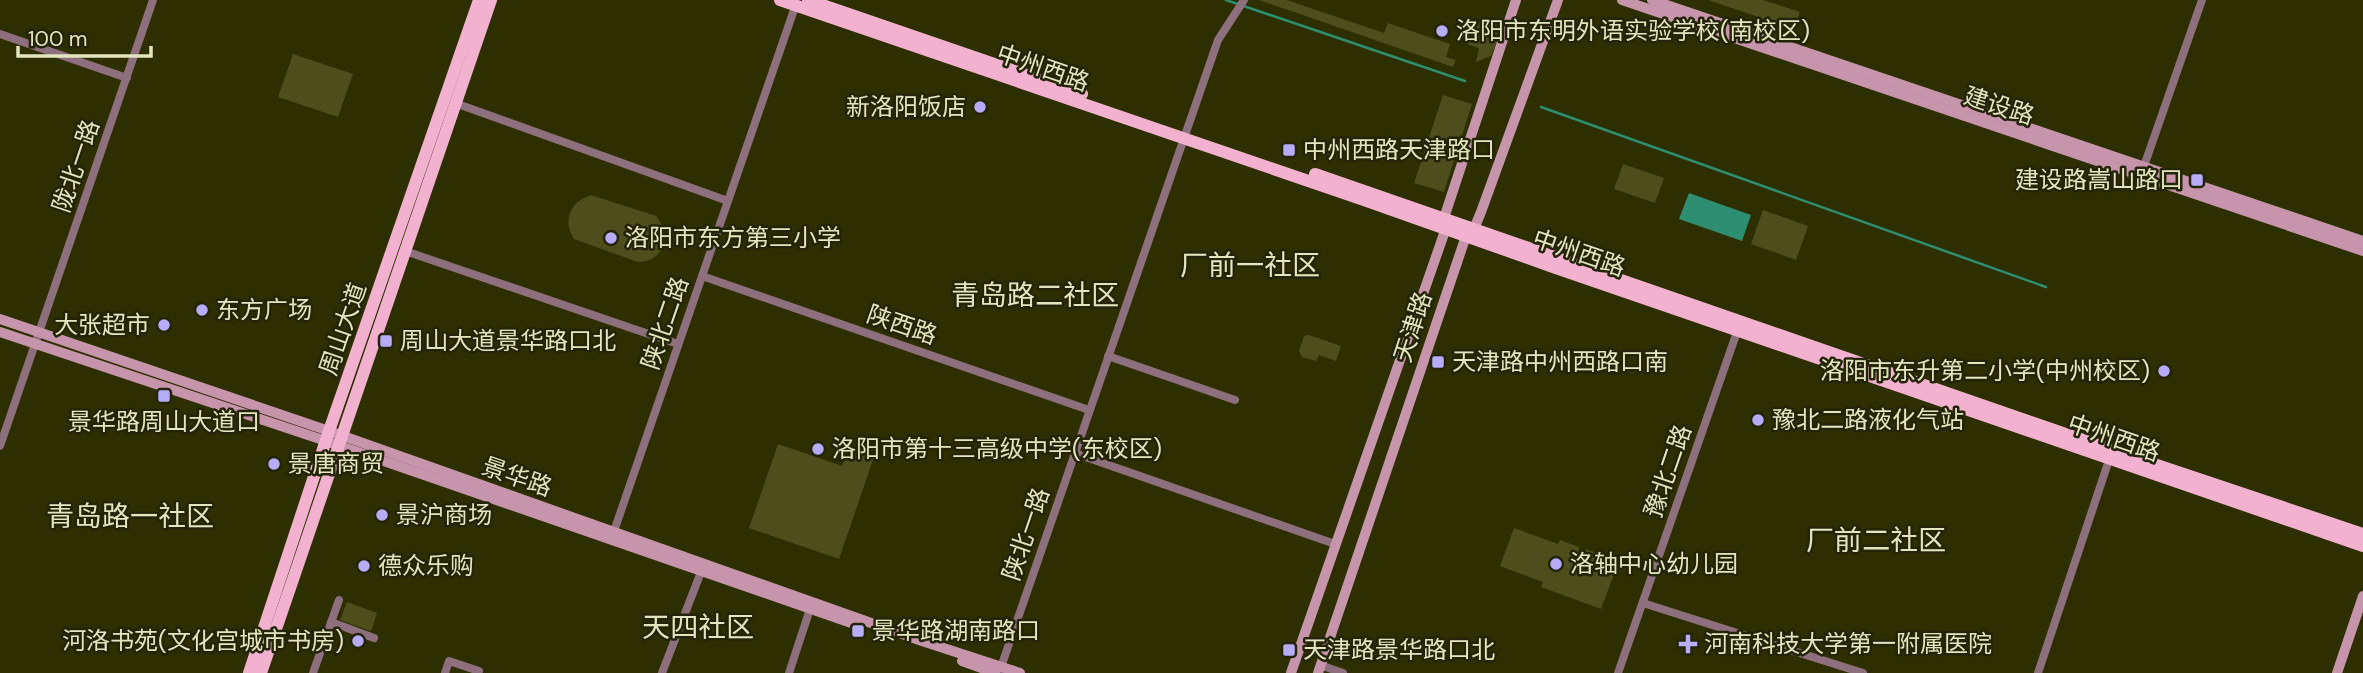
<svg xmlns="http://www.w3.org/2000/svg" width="2363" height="673" font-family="'DM Sans','Noto Sans SC',sans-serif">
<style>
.green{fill:#4d4e1c}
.water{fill:#2e8e72}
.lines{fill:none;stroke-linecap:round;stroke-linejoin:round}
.stream{stroke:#2e8e72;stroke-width:2.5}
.street{stroke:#8e6f7d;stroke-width:8}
.secondary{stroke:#c694ab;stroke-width:10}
.primary{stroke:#f2b1ce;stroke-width:12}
.poi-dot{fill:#b6acf8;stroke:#24240a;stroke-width:2.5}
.labels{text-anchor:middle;stroke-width:5;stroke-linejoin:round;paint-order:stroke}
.poi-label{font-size:24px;fill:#e3e5be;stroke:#24240a;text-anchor:start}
.street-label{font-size:24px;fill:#e3e5be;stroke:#24240a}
.quarter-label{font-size:28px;fill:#e3e5be;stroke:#24240a}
</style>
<rect width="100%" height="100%" fill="#2e2f01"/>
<g class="green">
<polygon points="1259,0 1287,0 1384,33 1388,23 1450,44 1446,57 1456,60 1453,67"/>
<polygon points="1708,0 1763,0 1800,12 1794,29"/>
<polygon points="1480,20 1503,28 1491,56 1476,62 1479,48 1467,44 1473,24 1478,26"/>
<polygon points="293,54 353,74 338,117 278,97"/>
<polygon points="1443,95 1472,104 1444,192 1414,183"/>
<polygon points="1623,164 1664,178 1655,203 1614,189"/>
<path d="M591 195 656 216C672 235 664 262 638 262L574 239C562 220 570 202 591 195Z"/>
<polygon points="1763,210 1808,226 1796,260 1751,244"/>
<polygon points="1309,335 1341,346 1336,361 1319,355 1316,361 1302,357 1299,351 1304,336"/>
<polygon points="778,444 842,466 848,449 874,457 839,559 749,528"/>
<polygon points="1514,528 1558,544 1560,540 1579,547 1578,551 1584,554 1586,549 1613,559 1612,564 1617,566 1601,609 1541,587 1543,582 1500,566"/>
<polygon points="347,602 377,613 371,631 340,620"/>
</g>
<polygon class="water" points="1689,193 1751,215 1742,241 1679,219"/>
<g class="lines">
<g class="stream">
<polyline points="1226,0 1465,81"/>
<polyline points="1541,107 2046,287"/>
</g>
<g class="street">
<polyline points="0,34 127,78"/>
<polyline points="455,103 728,201"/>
<polyline points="2143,169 2202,0"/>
<polyline points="405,251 678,344"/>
<polyline points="702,276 1089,410"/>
<polyline points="1108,356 1235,400"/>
<polyline points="0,446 153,0"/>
<polyline points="1074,453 1335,544"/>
<polyline points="613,534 796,4"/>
<polyline points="1643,603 1863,673"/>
<polyline points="331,622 374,638"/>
<polyline points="1320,665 1343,673"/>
<polyline points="1000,670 1218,40 1244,0"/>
<polyline points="313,673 339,600"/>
<polyline points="445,673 449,661 479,671"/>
<polyline points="662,673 701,572"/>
<polyline points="789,673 811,606"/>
<polyline points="1618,673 1738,329"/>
<polyline points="2038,673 2110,457"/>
</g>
<g class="secondary">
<polyline points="1622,0 2363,251"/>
<path d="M1652 0C1888 82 2126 159 2363 241"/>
<polyline points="0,319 329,431 922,641 1020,673"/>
<polyline points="0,332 326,441 857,625"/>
<polyline points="962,661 995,673"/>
<polyline points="1291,673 1446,228 1444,218 1516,0"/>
<polyline points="1318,673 1466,236 1474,229 1481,212 1558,0"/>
<polyline points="2337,673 2363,596"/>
</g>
<g class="primary">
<polyline points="780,0 1364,200 1553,267 2363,546"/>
<polyline points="808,0 1082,94"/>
<polyline points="1315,174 2112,450 2363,534"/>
<polyline points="249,673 329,431 479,0"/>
<polyline points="261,673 491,0"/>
</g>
</g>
<g class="poi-dot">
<circle cx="1442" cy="31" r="7"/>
<circle cx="980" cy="107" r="7"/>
<rect x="1282" y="143" width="14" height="14" rx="3.5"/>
<rect x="2190" y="173" width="14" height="14" rx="3.5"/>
<circle cx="611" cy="238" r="7"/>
<circle cx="202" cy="310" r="7"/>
<circle cx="164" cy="325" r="7"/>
<rect x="379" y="334" width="14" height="14" rx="3.5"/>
<rect x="1431" y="355" width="14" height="14" rx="3.5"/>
<circle cx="2164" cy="371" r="7"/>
<rect x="157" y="389" width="14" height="14" rx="3.5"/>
<circle cx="1758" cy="420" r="7"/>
<circle cx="818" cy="449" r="7"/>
<circle cx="274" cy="464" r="7"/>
<circle cx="382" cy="515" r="7"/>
<circle cx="1556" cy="564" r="7"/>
<circle cx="364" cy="566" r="7"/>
<rect x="851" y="624" width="14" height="14" rx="3.5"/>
<circle cx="358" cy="641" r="7"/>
<path d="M1684.5 633.5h7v7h7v7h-7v7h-7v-7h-7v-7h7z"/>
<rect x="1282" y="643" width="14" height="14" rx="3.5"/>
</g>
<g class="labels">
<g class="poi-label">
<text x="1456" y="39">洛阳市东明外语实验学校(南校区)</text>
<text x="966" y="115" text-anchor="end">新洛阳饭店</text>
<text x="1303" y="158">中州西路天津路口</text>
<text x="2183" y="188" text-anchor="end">建设路嵩山路口</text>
<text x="625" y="246">洛阳市东方第三小学</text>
<text x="216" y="318">东方广场</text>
<text x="150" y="333" text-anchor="end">大张超市</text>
<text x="400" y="349">周山大道景华路口北</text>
<text x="1452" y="370">天津路中州西路口南</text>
<text x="2150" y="379" text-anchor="end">洛阳市东升第二小学(中州校区)</text>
<text x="1772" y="428">豫北二路液化气站</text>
<text x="164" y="430" text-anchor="middle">景华路周山大道口</text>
<text x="832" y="457">洛阳市第十三高级中学(东校区)</text>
<text x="288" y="472">景唐商贸</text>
<text x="396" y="523">景沪商场</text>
<text x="1570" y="572">洛轴中心幼儿园</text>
<text x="378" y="574">德众乐购</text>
<text x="872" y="639">景华路湖南路口</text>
<text x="344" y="649" text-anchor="end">河洛书苑(文化宫城市书房)</text>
<text x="1704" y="652">河南科技大学第一附属医院</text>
<text x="1303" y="658">天津路景华路口北</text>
</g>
<g class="street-label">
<text transform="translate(1043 68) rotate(19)" y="8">中州西路</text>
<text transform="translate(1999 106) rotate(18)" y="8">建设路</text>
<text transform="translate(76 166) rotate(-71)" y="8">陇北一路</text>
<text transform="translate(1579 253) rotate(19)" y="8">中州西路</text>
<text transform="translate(665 323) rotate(-71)" y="8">陕北二路</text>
<text transform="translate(902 325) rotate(19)" y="8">陕西路</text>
<text transform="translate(1413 327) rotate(-72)" y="8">天津路</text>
<text transform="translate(343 329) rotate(-71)" y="8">周山大道</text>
<text transform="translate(2114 438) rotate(19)" y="8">中州西路</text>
<text transform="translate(1668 471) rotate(-71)" y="8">豫北二路</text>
<text transform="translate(517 477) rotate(19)" y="8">景华路</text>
<text transform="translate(1026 534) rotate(-71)" y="8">陕北一路</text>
</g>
<g class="quarter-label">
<text x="1250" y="275">厂前一社区</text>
<text x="1035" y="305">青岛路二社区</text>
<text x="130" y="526">青岛路一社区</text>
<text x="1876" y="550">厂前二社区</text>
<text x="698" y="637">天四社区</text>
</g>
</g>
<path d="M18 46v10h133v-10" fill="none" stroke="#e3e5be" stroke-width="3.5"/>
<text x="28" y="46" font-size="21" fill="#e3e5be" stroke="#24240a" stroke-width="5" paint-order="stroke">100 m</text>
</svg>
